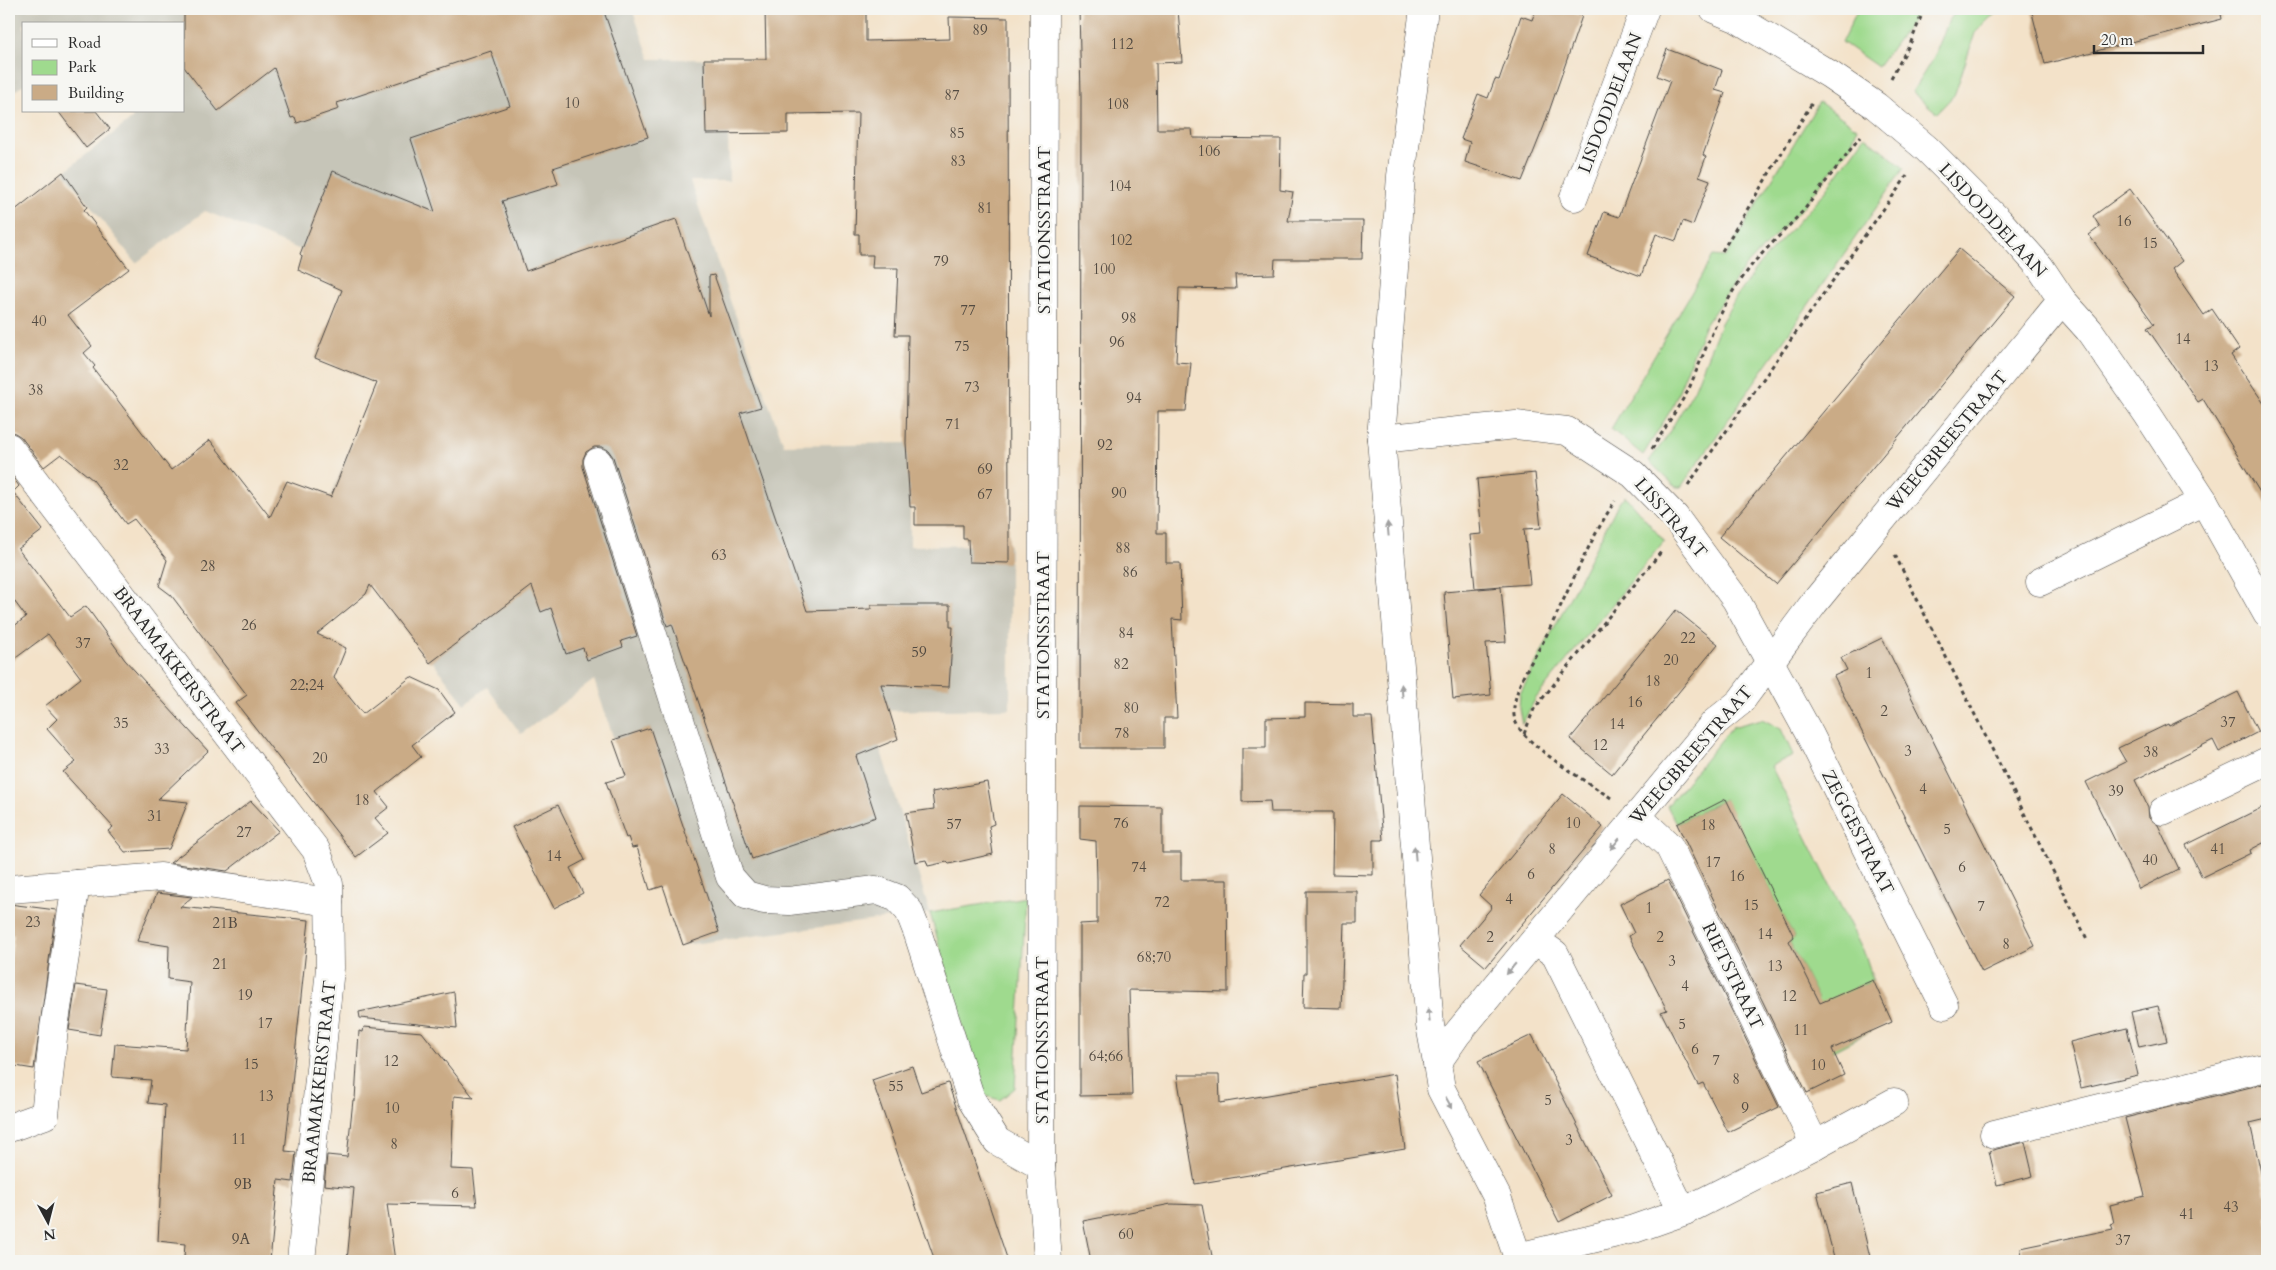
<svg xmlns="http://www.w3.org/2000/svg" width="2276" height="1270" font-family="Cardo,serif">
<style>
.industrial{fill:#c6c5b8}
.green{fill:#9fda8e;stroke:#65825c}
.building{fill:#caab86}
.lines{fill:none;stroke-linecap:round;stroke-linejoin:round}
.minor-casing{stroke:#494643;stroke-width:29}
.path{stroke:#494643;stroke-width:3;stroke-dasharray:4 4;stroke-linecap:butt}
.minor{stroke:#fff;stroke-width:28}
.oneway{fill:#a0a0a0}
.labels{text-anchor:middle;stroke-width:5;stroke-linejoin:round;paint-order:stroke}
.number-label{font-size:15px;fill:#534b42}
.street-label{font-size:18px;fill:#2b2b2b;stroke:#f6f6f2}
</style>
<rect width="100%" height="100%" fill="#f6f6f2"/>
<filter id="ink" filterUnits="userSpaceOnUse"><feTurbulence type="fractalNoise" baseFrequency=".02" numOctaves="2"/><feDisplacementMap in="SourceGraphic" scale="10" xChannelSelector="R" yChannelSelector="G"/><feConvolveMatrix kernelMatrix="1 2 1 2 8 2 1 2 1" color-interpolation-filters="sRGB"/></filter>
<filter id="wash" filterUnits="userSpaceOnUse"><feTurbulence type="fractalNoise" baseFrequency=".0096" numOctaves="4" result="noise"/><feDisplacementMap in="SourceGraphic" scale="20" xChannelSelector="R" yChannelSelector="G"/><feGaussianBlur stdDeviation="1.12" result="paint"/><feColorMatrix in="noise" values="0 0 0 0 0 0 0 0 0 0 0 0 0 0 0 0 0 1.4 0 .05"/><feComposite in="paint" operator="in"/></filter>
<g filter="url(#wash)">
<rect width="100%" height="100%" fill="#f3e2c9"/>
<polygon class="industrial" points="9,9 632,9 650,59 866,60 895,113 788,114 728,128 729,181 690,181 731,303 784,445 910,443 910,546 1010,545 1010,709 869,711 930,913 683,945 594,680 521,734 487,687 465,704 432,661 430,663 373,589 393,573 322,517 377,383 315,358 349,274 302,256 300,254 301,250 205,211 136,263 64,172 133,118 128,111 184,111 184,24 24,24 24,84 9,96"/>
<g class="green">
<polygon points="1858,9 1921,9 1878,67 1842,42"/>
<polygon points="1959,9 2005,9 1991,17 1975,33 1955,94 1937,113 1912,92 1935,55 1949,20"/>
<polygon points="1819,102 1857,128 1851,146 1802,208 1744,268 1704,327 1672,408 1643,455 1611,429 1713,256 1725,257"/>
<polygon points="1865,136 1904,168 1681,487 1676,487 1649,461 1664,441 1694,390 1721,323 1738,294 1758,266 1824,193"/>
<polygon points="1625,496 1664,541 1536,698 1522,724 1519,708 1520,694 1618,504"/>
<polygon points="1762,719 1781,729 1793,755 1771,766 1865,955 1873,980 1854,988 1873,1030 1833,1051 1809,1004 1818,999 1789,941 1794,937 1725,799 1677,824 1667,806 1732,727"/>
<polygon points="1026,897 1015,1088 1000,1100 982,1095 930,913"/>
</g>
<g id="blocks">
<g class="building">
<polygon points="184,9 603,9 648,137 553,168 558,184 502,201 526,271 676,219 709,316 709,276 714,275 761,407 740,413 807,611 871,609 871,605 950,605 950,627 953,627 949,687 881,684 898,739 856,756 876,817 752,859 672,624 667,626 613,457 608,450 602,447 594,447 586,452 583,459 583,467 637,636 621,641 623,647 587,660 583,648 566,654 551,608 541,612 532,586 430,663 370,585 366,594 317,634 346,648 334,678 363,714 411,677 439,690 455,712 412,745 421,757 377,792 389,807 375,818 388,833 356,857 236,703 247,695 171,595 159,586 167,560 134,519 126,524 93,480 61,454 44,467 21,437 15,433 9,432 9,215 63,172 87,207 84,210 129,269 68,315 92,346 84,353 95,366 93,368 171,470 210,440 270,517 287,481 331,497 377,383 315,358 342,290 298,270 302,256 300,254 333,171 435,212 411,139 510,106 491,51 337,103 339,109 297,123 295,117 291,118 274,68 218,111 184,67"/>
<polygon points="765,9 866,9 866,41 950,39 949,17 1008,18 1009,563 969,562 968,539 963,539 963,525 915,525 915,507 910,507 906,443 908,335 895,335 898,268 872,268 873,255 859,255 859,234 855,234 858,113 788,114 788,133 706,134 704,59 766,59"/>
<polygon points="1079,9 1178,9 1182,62 1156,63 1157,129 1192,129 1193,138 1281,139 1280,190 1293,192 1288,221 1363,221 1362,259 1275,259 1274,274 1235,275 1236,289 1179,288 1176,362 1191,363 1186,411 1158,411 1157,533 1166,533 1166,563 1180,563 1182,620 1172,619 1177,718 1164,718 1164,748 1080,748 1081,96"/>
<polygon points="1536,9 1561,9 1582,16 1544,126 1522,181 1465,162 1470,142 1461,139 1478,94 1488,98 1495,79 1499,80 1521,16 1532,20"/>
<polygon points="2031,9 2220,9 2222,19 2045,64"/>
<polygon points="1667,49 1722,70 1715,90 1725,93 1703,155 1706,157 1699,176 1710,180 1693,225 1683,221 1676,241 1656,234 1641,276 1588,256 1604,212 1619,217 1670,81 1657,76"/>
<polygon points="58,111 96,111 110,129 86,148"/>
<polygon points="2130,189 2182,261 2172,269 2204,315 2212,309 2239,349 2231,355 2267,408 2267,504 2203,399 2198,402 2147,328 2154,324 2089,235 2100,227 2093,216"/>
<polygon points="1959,249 2015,296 1776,584 1719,537"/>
<polygon points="9,472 19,486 13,492 43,530 18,549 70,617 86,606 125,660 208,751 158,799 188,802 169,849 125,852 108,831 113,827 63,772 76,762 47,729 57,719 45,706 81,678 48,634 9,663 9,630 26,617 9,594"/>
<polygon points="1535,473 1541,528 1524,529 1530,584 1475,588 1470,535 1482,534 1477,479"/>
<polygon points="1501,587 1506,642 1486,643 1491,695 1453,699 1444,592"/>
<polygon points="1676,610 1718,644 1612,774 1570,739"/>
<polygon points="1882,638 2035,946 1982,972 1834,676 1847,670 1841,658"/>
<polygon points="2238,692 2258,732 2219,752 2213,740 2135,780 2148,807 2149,818 2158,825 2179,869 2139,889 2086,782 2126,762 2118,748 2168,724 2169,726"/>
<polygon points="1305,703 1353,704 1353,717 1372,717 1383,840 1373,840 1373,875 1332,874 1333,812 1271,812 1270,801 1242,802 1242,748 1266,748 1266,718 1305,717"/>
<polygon points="650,728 719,932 683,945 663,886 650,890 637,847 632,848 628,837 626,838 606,782 626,776 613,740"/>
<polygon points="987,782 994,824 989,826 993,854 949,864 947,862 928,866 926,860 915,862 906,813 934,809 932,792"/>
<polygon points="1563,794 1603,827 1486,967 1460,945 1492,907 1479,895"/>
<polygon points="1726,799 1794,937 1789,941 1820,1003 1873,980 1892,1022 1832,1049 1844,1075 1807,1093 1677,824"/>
<polygon points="251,801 279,831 227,871 170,863"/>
<polygon points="558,805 585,860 570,868 583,893 554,908 512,827"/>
<polygon points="2267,805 2267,841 2250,850 2251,853 2202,877 2186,845"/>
<polygon points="1080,806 1162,807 1162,853 1181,853 1181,880 1227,880 1228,992 1129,990 1132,1095 1080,1096 1080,924 1097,923 1097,880 1096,841 1080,839"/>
<polygon points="1668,880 1779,1107 1728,1132 1703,1083 1698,1085 1661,1012 1667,1010 1629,936 1634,933 1620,904"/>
<polygon points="1306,891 1357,891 1357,923 1344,923 1341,1008 1303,1007 1304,973 1306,973"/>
<polygon points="157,893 192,897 180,907 309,920 285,1151 296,1152 293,1182 278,1180 270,1261 201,1261 201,1259 184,1257 185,1244 158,1241 165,1105 148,1103 151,1080 112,1077 115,1044 186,1049 190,982 168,979 169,946 137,941"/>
<polygon points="9,904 56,910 34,1069 9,1065 9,971 14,935 9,934"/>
<polygon points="76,985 107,989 100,1035 69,1030"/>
<polygon points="454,992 457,1028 360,1018 359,1012"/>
<polygon points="2158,1006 2167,1041 2139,1047 2131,1012"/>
<polygon points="364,1027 422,1032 474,1098 454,1096 451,1169 473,1170 477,1206 387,1204 395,1261 347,1261 354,1188 324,1185 327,1155 347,1157 353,1100 355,1100 359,1031 363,1032"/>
<polygon points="2127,1028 2138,1075 2081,1088 2070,1042"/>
<polygon points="1532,1035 1612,1195 1559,1222 1478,1061"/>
<polygon points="912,1066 921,1092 948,1083 1008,1261 935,1261 872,1080"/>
<polygon points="1395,1074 1405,1149 1195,1184 1177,1075 1219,1075 1220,1103"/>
<polygon points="2267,1083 2267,1119 2250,1123 2267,1200 2267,1261 2022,1261 2021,1248 2113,1229 2111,1224 2114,1223 2110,1205 2145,1196 2125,1118"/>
<polygon points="2025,1142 2033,1176 1997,1185 1989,1151"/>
<polygon points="1852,1183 1871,1261 1835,1261 1817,1192"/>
<polygon points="1171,1204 1202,1205 1213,1261 1091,1261 1083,1221"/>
</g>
</g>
</g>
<g filter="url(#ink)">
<use href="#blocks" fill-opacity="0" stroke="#494643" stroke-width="1"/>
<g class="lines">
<g class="minor-casing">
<g id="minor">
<polyline points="1044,9 1041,1166 1048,1261"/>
<polyline points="1424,9 1401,176 1381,439 1430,1025 1437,1063"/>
<polyline points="1714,9 1736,18 1829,74 1876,106 1927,149 1999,221 2040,267 2062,300 2089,330 2148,415 2204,501 2267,614"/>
<polyline points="1574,197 1645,9"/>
<polyline points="1381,439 1516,425 1567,431 1633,474 1675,517 1736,600 1810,735 1944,1005"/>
<polyline points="9,447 316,850 329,884 330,968 301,1261"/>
<polyline points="598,462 730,877 746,895 764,900 789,901 876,890 897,898 909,911 918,934 971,1099 997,1141 1041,1166"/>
<polyline points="2040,582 2204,501"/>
<polyline points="2163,811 2267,761"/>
<polyline points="1637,816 1669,846 1815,1145"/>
<polyline points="9,889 76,884"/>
<polyline points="1535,940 1555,954 1676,1198"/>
<polyline points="9,1128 45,1115 54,1028 76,884 161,877 329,902"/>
<polyline points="1994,1134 2267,1067"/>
<polyline points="1518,1257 1634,1229 1685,1211 1815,1145 1894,1102"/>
<polyline points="1519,1261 1497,1197 1441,1089 1437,1063 1457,1034 1715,722 1740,702 1814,603 2062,300"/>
</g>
</g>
<g class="path">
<polyline points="1891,78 1911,42 1924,9"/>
<polyline points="1722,251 1812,103"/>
<polyline points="1652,449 1688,391 1718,319 1733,291 1754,262 1804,210 1860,137"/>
<polyline points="1688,485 1907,176"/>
<polyline points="1895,555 2087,939"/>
<polyline points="1524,734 1534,709 1661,552"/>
<path d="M1611 798C1589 783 1522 744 1515 720 1512 711 1515 699 1518 690 1523 672 1536 656 1544 640 1568 593 1586 546 1615 501"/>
</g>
<use href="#minor" class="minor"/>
</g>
<defs><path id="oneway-solid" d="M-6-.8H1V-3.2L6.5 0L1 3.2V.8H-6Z" transform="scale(1.25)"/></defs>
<g class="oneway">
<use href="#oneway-solid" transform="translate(1388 529) rotate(-95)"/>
<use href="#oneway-solid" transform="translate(1402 691) rotate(-95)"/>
<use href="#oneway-solid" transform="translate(1615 844) rotate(130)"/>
<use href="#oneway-solid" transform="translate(1415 853) rotate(-95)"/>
<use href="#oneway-solid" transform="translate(1511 969) rotate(130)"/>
<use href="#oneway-solid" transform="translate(1429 1015) rotate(-95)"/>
<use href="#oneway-solid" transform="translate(1449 1103) rotate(61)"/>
</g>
</g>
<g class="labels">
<g class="number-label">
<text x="980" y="35">89</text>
<text x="1122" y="49">112</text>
<text x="952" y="100">87</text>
<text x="572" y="108">10</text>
<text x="1118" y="109">108</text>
<text x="957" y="138">85</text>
<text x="1209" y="156">106</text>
<text x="958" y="166">83</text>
<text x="1120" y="191">104</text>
<text x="985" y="213">81</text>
<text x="2124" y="226">16</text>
<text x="1121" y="245">102</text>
<text x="2150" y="248">15</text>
<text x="941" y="266">79</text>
<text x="1104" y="274">100</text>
<text x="968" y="315">77</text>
<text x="1129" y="323">98</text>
<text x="39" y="326">40</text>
<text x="2183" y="344">14</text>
<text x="1117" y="347">96</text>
<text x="962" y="351">75</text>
<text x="2211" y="371">13</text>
<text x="972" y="392">73</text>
<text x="36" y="395">38</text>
<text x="1134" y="403">94</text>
<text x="953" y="429">71</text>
<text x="1105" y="450">92</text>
<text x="121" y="470">32</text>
<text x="985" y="474">69</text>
<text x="1119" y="498">90</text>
<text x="985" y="499">67</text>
<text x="1123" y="553">88</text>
<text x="719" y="560">63</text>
<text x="208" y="571">28</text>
<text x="1130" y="577">86</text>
<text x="249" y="630">26</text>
<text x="1126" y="638">84</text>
<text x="1688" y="643">22</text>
<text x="83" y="648">37</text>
<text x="919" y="657">59</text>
<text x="1671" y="665">20</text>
<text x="1121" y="669">82</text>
<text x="1869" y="678">1</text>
<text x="1653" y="686">18</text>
<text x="307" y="690">22;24</text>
<text x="1635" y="707">16</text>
<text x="1131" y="713">80</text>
<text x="1884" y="716">2</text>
<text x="2228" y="727">37</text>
<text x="121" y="728">35</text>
<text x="1617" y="729">14</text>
<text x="1122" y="738">78</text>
<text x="1600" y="750">12</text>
<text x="162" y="754">33</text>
<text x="1908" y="756">3</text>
<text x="2151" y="757">38</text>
<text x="320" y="763">20</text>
<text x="1923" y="794">4</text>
<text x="2116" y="796">39</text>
<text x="362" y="805">18</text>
<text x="155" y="821">31</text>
<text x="1121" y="828">76</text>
<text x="1573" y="828">10</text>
<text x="954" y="829">57</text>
<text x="1708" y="830">18</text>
<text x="1947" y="834">5</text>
<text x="244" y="837">27</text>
<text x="1552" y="854">8</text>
<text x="2218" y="854">41</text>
<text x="554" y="861">14</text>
<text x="2150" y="865">40</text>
<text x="1713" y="867">17</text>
<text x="1139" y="872">74</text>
<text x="1962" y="872">6</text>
<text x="1531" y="879">6</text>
<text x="1737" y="881">16</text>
<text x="1509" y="904">4</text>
<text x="1162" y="907">72</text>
<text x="1751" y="910">15</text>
<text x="1981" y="911">7</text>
<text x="1649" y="913">1</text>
<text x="33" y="927">23</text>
<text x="225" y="928">21B</text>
<text x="1765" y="939">14</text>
<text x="1490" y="942">2</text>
<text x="1660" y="942">2</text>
<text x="2006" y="949">8</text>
<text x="1154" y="962">68;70</text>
<text x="1672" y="966">3</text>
<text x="220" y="969">21</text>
<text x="1775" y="971">13</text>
<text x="1685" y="991">4</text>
<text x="245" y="1000">19</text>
<text x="1789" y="1001">12</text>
<text x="265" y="1028">17</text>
<text x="1682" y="1029">5</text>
<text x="1801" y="1035">11</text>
<text x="1695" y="1054">6</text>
<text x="1106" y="1061">64;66</text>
<text x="1716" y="1065">7</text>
<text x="391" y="1066">12</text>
<text x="251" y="1069">15</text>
<text x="1818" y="1070">10</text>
<text x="1736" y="1084">8</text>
<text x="896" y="1091">55</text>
<text x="266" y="1101">13</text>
<text x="1548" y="1105">5</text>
<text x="392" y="1113">10</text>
<text x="1745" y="1113">9</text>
<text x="239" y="1144">11</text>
<text x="1569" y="1145">3</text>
<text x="394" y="1149">8</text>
<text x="243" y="1189">9B</text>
<text x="455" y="1198">6</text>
<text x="2231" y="1212">43</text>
<text x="2187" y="1219">41</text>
<text x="1126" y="1239">60</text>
<text x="241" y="1244">9A</text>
<text x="2123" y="1245">37</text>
</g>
<g class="street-label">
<text transform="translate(1610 103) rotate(-69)" y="6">LISDODDELAAN</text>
<text transform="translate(1993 220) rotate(47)" y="6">LISDODDELAAN</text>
<text transform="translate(1044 230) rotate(-90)" y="6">STATIONSSTRAAT</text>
<text transform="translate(1947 441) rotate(-50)" y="6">WEEGBREESTRAAT</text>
<text transform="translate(1671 518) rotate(49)" y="6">LISSTRAAT</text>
<text transform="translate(1043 635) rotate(-90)" y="6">STATIONSSTRAAT</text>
<text transform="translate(179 670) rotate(53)" y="6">BRAAMAKKERSTRAAT</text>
<text transform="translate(1691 755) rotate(-49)" y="6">WEEGBREESTRAAT</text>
<text transform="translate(1858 832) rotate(63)" y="6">ZEGGESTRAAT</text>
<text transform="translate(1733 976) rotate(64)" y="6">RIETSTRAAT</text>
<text transform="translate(1042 1040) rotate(-90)" y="6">STATIONSSTRAAT</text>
<text transform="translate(319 1082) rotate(-84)" y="6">BRAAMAKKERSTRAAT</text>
</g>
</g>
<rect width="2276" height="1270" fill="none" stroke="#f6f6f2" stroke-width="30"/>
<rect x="22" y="22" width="162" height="90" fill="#f6f6f2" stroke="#a5a5a2"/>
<rect x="32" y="39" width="25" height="8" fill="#ffffff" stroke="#a5a5a2"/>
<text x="68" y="48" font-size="15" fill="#2b2b2b">Road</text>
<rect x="32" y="60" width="25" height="15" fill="#9fda8e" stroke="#a5a5a2"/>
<text x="68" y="72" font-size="15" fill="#2b2b2b">Park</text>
<rect x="32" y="85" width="25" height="15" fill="#caab86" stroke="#a5a5a2"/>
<text x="68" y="98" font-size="15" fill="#2b2b2b">Building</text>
<g transform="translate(48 1222) rotate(173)" stroke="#f6f6f2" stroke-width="4" paint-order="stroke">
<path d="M0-4L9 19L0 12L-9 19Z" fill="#2b2b2b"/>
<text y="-8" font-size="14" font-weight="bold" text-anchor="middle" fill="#2b2b2b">N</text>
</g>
<path d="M2094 45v8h109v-8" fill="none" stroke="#2b2b2b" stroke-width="2.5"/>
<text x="2101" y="45" font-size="15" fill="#2b2b2b" stroke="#f6f6f2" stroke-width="4" paint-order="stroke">20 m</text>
</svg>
